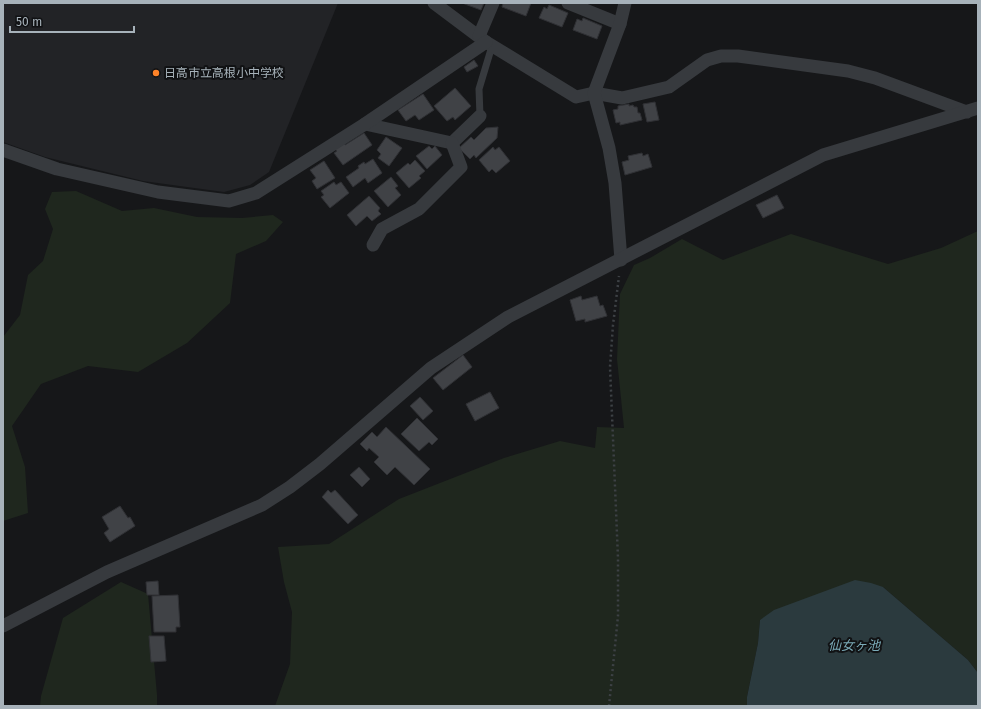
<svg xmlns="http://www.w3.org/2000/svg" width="981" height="709" font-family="'Fira Sans','Noto Sans JP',sans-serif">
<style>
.built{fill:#222326}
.green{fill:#1f271e}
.water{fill:#2b3a3e}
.building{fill:#404246;stroke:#303135}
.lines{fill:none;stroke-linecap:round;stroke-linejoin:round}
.path{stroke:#3d4145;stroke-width:2.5;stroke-dasharray:2 3;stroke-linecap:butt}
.lane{stroke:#373a3e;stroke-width:7}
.street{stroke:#373a3e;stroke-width:13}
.poi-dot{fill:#ff8328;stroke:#111214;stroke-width:1.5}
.labels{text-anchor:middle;stroke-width:4;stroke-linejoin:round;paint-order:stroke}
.poi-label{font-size:12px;fill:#a7b2ba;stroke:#111214;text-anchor:start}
.water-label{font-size:13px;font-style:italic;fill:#7babb8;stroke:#111214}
</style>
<rect width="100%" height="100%" fill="#161719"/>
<polygon class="built" points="3,3 338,3 269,172 250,185 224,192 143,181 45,157 3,142"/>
<g class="green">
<polygon points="76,191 122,211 154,208 197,217 242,218 273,215 283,222 266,241 236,254 230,303 187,343 138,372 88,366 41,384 12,426 25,467 28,513 3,521 3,337 20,315 28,275 43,261 53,229 45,209 52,192"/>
<polygon points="978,231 978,673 968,660 883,587 760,620 758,643 747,697 747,706 275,706 290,664 292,612 284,582 278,547 329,544 399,499 504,458 560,441 595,448 597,427 624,428 617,359 620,294 634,265 650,258 682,239 723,260 791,234 888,264 941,248"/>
<polygon points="121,582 148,594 157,695 157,706 40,706 41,696 63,618"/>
</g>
<polygon class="water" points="855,580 871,583 883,587 968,660 978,673 978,706 747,706 747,697 758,643 760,620 774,610"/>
<g class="building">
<polygon points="462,3 484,3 481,10"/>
<polygon points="503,3 531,3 526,16 502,7"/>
<polygon points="549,5 568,13 562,27 539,18 544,7 547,9"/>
<polygon points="583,18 602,26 597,39 573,30 577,19 582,21"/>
<polygon points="474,60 478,66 467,72 464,67"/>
<polygon points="455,88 471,106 455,120 453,117 447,121 434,106"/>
<polygon points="423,94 434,110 419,120 415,115 406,121 398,110"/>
<polygon points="655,102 659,120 647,122 643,104"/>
<polygon points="629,104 629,106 633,105 634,107 637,107 638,113 640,113 642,120 620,125 620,122 616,123 613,110 618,109 618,106"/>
<polygon points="498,127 497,138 476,158 474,155 470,159 459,148 471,137 474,140 486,128"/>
<polygon points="364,133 372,145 343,165 334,153 337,151 335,149 344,143 345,145"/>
<polygon points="386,137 402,148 389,166 378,158 381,154 377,150"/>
<polygon points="429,146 432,149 435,146 442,155 427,169 416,156"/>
<polygon points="493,147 495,150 499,147 510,161 496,173 492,169 489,172 479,160"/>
<polygon points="642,153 643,156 648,154 652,167 625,175 622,162 629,160 628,156"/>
<polygon points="373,159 382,173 368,183 365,178 353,187 346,177 359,168 358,166 364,162 365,164"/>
<polygon points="415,160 425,171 419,176 421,178 409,188 396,173 408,163 410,165"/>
<polygon points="324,161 335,178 317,189 312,181 316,178 310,170"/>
<polygon points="391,177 398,186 395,188 401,195 388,207 374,191"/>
<polygon points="334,182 336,185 341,182 349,193 330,208 321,197 324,195 321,191"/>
<polygon points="777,195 784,208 763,218 756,205"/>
<polygon points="369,196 380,208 378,211 381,214 372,221 367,216 356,226 347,215"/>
<polygon points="581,296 582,300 597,296 600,306 603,305 607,316 585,322 585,319 576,321 570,300"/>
<polygon points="463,355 472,367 443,390 433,378"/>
<polygon points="490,392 499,408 475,421 466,404"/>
<polygon points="420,397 433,411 423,420 410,406"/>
<polygon points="417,418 438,439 432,445 429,442 419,451 401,434"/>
<polygon points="386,427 430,469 414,485 395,467 387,475 374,462 379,457 369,448 367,451 360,444 372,432 377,437"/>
<polygon points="359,467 370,479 362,487 350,475"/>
<polygon points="328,490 331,493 335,490 358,515 348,524 322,497"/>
<polygon points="120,506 128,518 130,517 135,526 110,542 104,533 109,529 102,517"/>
<polygon points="158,581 159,595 147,595 146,582"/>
<polygon points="178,595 180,627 176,627 176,632 154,632 152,596"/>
<polygon points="149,636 164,636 166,661 151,662"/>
</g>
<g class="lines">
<polyline class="path" points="609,706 618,616 618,558 610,367 613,325 619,276"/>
<polyline class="lane" points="480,116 479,89 492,46"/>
<g class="street">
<polyline points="434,3 486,42 576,97 594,93 622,98 669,87 707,60 721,56 738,56 848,71 875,78 967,112"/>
<polyline points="568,3 620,24"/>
<polyline points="479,36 493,3"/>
<polyline points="365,124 452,143 480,116"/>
<polyline points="3,150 57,169 158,192 229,201 256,193 365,124 486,42"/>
<polyline points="373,245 382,229 419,209 461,167 452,143"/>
<polyline points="621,260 615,183 609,148 594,93 620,24 625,3"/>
<polyline points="3,626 107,572 262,505 290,487 320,464 431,368 508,317 823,155 978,108"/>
</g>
</g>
<circle class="poi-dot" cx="156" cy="73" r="4"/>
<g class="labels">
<g class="poi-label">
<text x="164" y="77">日高市立高根小中学校</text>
</g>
<g class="water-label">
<text x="854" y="650">仙女ヶ池</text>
</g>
</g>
<rect width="981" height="709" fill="none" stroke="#a7b2ba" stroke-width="8"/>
<path d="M10 26v6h124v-6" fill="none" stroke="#a7b2ba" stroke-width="2"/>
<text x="16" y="26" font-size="12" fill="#a7b2ba" stroke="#111214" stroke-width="3" paint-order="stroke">50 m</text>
</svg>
